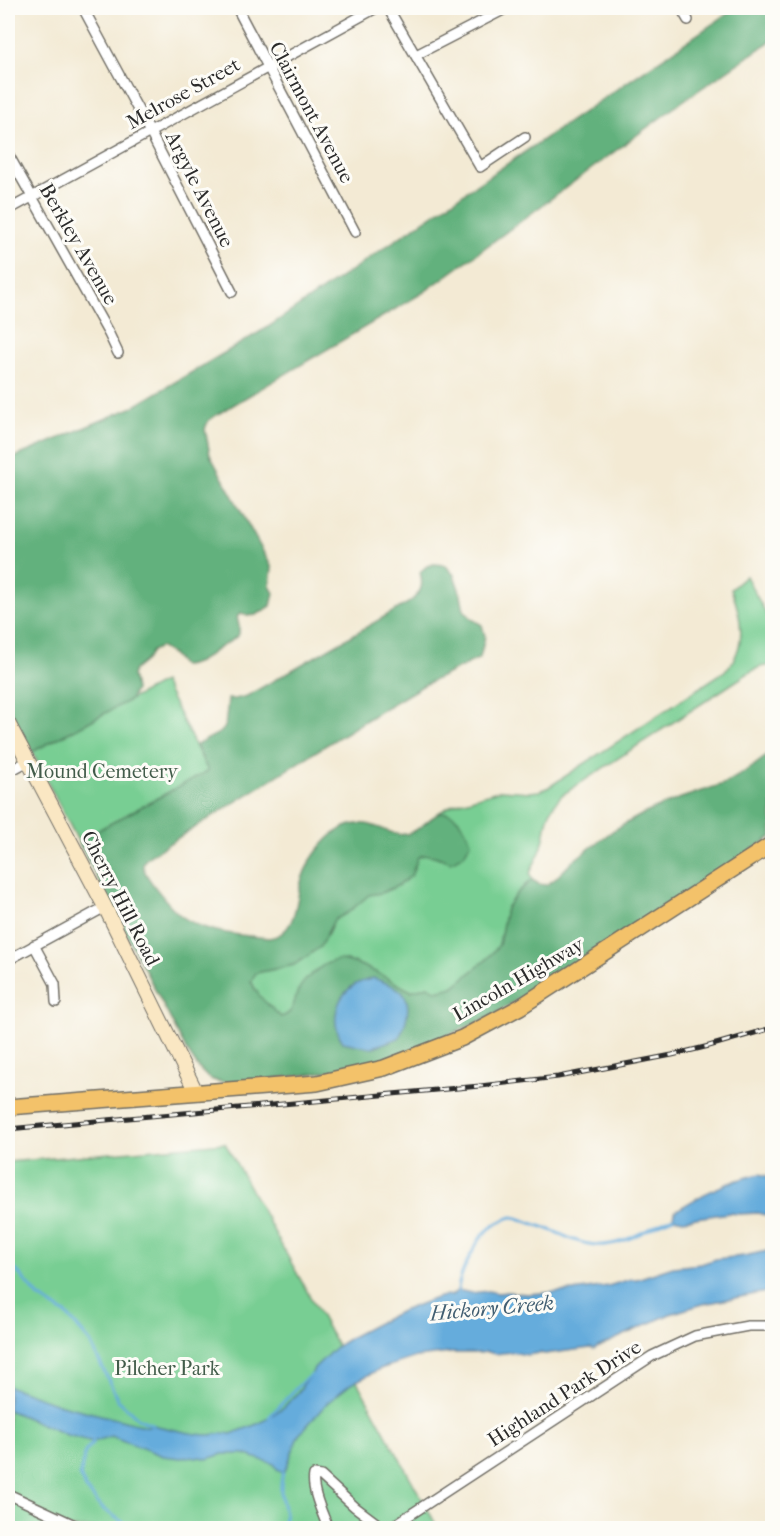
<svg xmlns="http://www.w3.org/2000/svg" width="780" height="1536" font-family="'IM FELL French Canon',serif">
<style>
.green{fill:#78ce93;stroke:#527c5f;stroke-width:1.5}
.forest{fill:#62b17d;stroke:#466e54;stroke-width:1.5}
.water{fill:#65acdc;stroke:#486c84;stroke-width:1.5}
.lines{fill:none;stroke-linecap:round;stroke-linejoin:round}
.stream{stroke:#65acdc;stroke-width:3}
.street-casing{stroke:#716e66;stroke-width:12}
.secondary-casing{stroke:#716e66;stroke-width:16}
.primary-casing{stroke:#716e66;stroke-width:18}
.street{stroke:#fff;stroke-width:9}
.secondary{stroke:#fae7c3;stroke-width:14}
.primary{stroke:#f3c26a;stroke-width:15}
.rail-casing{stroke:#2b2b2b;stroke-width:5}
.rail{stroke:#fdfcf7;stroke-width:3;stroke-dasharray:9;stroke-linecap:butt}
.labels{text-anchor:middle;stroke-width:6;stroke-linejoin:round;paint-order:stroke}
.street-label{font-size:20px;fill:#2b2b2b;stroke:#fdfcf7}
.park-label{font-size:20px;fill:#425c4a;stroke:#fdfcf7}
.water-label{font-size:21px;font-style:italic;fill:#425f72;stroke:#fdfcf7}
</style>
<rect width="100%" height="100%" fill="#fdfcf7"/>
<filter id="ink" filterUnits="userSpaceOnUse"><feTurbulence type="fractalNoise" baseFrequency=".0167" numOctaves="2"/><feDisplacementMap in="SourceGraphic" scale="12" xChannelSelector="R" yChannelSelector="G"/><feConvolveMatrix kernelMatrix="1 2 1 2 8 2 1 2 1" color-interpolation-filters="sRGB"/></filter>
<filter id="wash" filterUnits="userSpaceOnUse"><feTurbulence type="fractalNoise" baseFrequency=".008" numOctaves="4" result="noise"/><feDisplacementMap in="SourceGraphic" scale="24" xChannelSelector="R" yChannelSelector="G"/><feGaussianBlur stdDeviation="1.35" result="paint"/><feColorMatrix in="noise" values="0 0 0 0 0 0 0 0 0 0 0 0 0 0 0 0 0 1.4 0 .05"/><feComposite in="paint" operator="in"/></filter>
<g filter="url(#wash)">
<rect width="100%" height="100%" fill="#f3ead4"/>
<g class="green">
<path d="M746 576 772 625V665L760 667 750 672 562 795C542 816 549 829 540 852 537 859 532 866 530 874L532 880 525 885 506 908 499 945 486 960 453 987 437 991 428 986 411 991 354 962 298 990C295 1002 294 1013 281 1017L261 999 251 981 256 973 294 965 327 935 334 920 349 912 369 894 381 893 397 886 411 876 418 857C426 853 431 854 439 858L450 814 438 813 454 804 501 790 530 792 539 791 549 787 725 671C748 647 742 617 731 589Z"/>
<polygon points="163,682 208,771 78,841 32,752"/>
<polygon points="225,1143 438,1528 8,1528 8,1162"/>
</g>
<g class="forest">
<path d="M736 8H772V40L683 101 475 255 424 292 218 414 208 421 205 429 210 455 272 568 270 586 274 593 271 606C257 614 256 619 241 613L237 617 239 626V634C234 640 229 642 222 646 207 655 201 665 182 666L173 655 160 647 152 651 146 660 134 670 132 675 135 690 130 700 32 752 8 705V460L133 407 268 327Z"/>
<path d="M434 564 445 565 454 575 461 595 464 610 472 619 482 625 485 636 480 658 424 685 387 707 157 851C153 854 145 858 143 863 140 873 172 908 180 915 186 920 193 923 200 926 221 934 246 936 269 938 298 934 295 901 302 879 306 867 314 854 323 844 335 830 352 820 371 825 386 829 399 840 414 831 422 827 429 819 436 815 454 805 466 829 471 842L464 855 451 862C439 858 430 852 418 857L411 876 397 886 381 893 369 895 349 912 334 920 320 947 306 957 294 965 256 973 251 981C257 997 269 1005 281 1017 295 1013 293 1002 298 991 301 984 307 978 313 973 320 967 328 961 338 960 357 959 393 982 411 991L428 986 437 991 453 987 486 960 499 945 506 908 517 893 532 880 539 884 546 885 554 880 573 861 614 830 643 814 678 799 726 783 748 770 772 752V837L492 1016C451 1034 410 1052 366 1063 332 1072 296 1076 261 1080 249 1081 222 1085 211 1079 200 1073 194 1061 187 1051L78 841 208 771 196 745 221 732 225 727 228 699H235L247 696 410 602C421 592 424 587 420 572L427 566Z"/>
</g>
<g class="water">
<path d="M373 978C380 981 388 983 395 987 416 998 407 1022 399 1038L371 1048 343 1042C329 1022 336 994 358 983 363 981 368 980 373 978Z"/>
<path d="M760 1174 772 1178V1217L758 1213 739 1214 729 1213 683 1220 673 1218 674 1212C702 1194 727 1181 760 1174Z"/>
<path d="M772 1250V1291L703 1304 670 1314 594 1349 590 1348 545 1354 540 1353 527 1355 512 1352 495 1354 487 1352 479 1353H451L416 1357 380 1369 351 1384 327 1403 298 1436 286 1469 283 1472 277 1469 274 1464 244 1454H223L207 1459 201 1457 196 1458 190 1457 181 1458 163 1456 111 1436 93 1442 67 1435 8 1410V1386L61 1405 144 1426H150L153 1425C171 1429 188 1434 206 1435 215 1436 222 1431 231 1434L260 1423 284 1407 301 1389 303 1384 311 1376 314 1368 337 1346 353 1336 397 1313 433 1299 447 1295 451 1296 458 1290 471 1293 488 1291 498 1293 507 1292 527 1294 573 1291 608 1286 631 1279H637L673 1267 701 1264 716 1259 744 1256Z"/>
</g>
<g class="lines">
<g class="stream">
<polyline points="8,1263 17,1271 38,1296 67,1315 90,1342 118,1400 139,1419 153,1425"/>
<path d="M458 1290C459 1276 468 1260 475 1247 480 1236 486 1231 496 1224 501 1222 507 1217 513 1217 517 1217 522 1220 526 1221 533 1224 541 1226 548 1229 564 1235 578 1244 596 1245 624 1247 648 1227 673 1218"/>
<polyline points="269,1417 304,1380 314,1374"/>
<polyline points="93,1442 85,1452 80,1476 86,1489 102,1508 131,1528"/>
<path d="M281 1528C290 1516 280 1502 281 1488 281 1483 282 1477 283 1472"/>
</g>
</g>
</g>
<g filter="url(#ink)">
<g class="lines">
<g class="street-casing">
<g id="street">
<polyline points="83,8 150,132 232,292"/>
<polyline points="237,8 355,232"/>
<polyline points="388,8 480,167 525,137"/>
<polyline points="681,8 688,20"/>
<polyline points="416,55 507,8"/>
<polyline points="8,154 109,334 118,353"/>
<polyline points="8,210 376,8"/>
<polyline points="8,772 28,761"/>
<polyline points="34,945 55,984 56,1002"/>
<polyline points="8,960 105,907"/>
<polyline points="8,1494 81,1528"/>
<path d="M328 1528C323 1514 311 1490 314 1475L321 1476 355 1507 383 1528"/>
<polyline points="390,1528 652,1356 695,1336 748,1326 772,1326"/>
</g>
</g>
<g class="secondary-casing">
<polyline id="secondary" points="8,723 105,907 196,1092"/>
</g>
<g class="primary-casing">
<polyline id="primary" points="8,1107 317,1083 384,1068 462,1038 520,1007 772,844"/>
</g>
<use href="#street" class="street"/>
<use href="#secondary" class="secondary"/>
<use href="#primary" class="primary"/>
<g class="rail-casing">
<polyline id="rail" points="8,1129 480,1086 558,1077 672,1055 709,1046 772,1028"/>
</g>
<use href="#rail" class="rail"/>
</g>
</g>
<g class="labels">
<g class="street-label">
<text transform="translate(183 93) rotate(-29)" y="7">Melrose Street</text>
<text transform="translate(312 112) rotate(62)" y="7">Clairmont Avenue</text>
<text transform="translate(200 189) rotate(63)" y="7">Argyle Avenue</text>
<text transform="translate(79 244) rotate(60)" y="7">Berkley Avenue</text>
<text transform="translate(121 898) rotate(63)" y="7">Cherry Hill Road</text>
<text transform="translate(518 979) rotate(-30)" y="7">Lincoln Highway</text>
<text transform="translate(564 1393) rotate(-33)" y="7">Highland Park Drive</text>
</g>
<g class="park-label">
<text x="102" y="778">Mound Cemetery</text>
<text x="167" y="1375">Pilcher Park</text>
</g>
<g class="water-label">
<text transform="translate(492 1308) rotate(-5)" y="7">Hickory Creek</text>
</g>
</g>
<rect width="780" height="1536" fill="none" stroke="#fdfcf7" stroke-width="30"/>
</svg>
